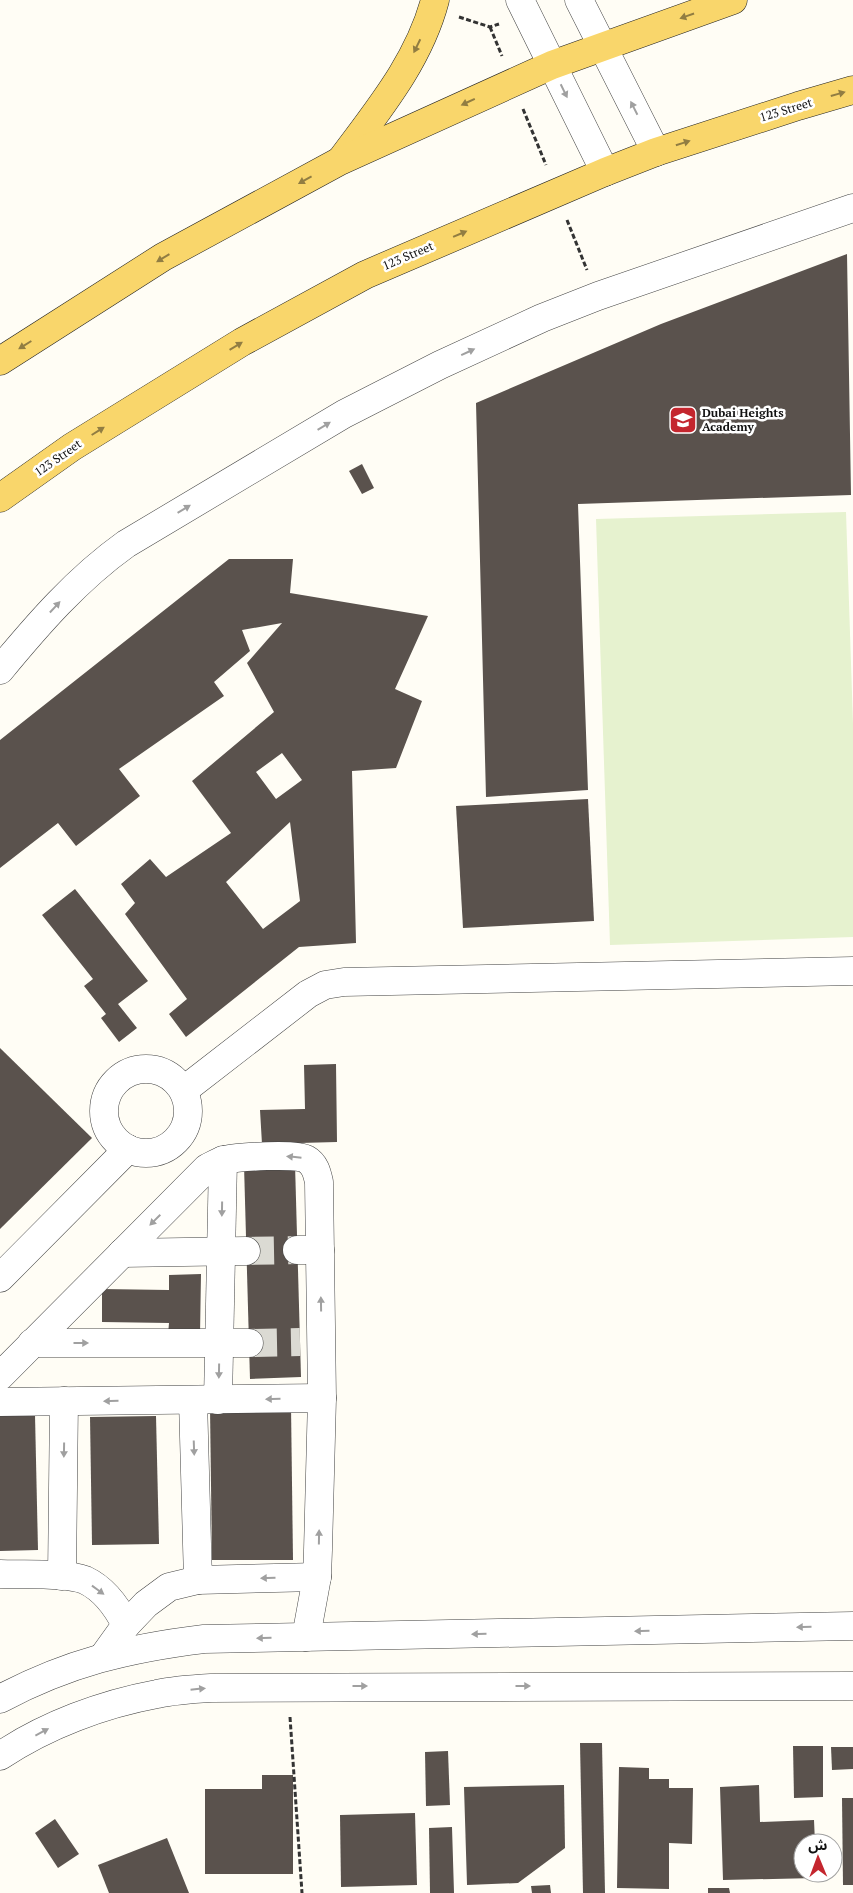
<svg xmlns="http://www.w3.org/2000/svg" width="853" height="1893" font-family="'PT Serif','Noto Sans Arabic',serif">
<style>
.pitch{fill:#e6f2cf}
.building{fill:#5a524d;fill-rule:evenodd}
.lines{fill:none;stroke-linecap:round;stroke-linejoin:round}
.minor-tunnel{stroke:#dbdad3;stroke-width:28;stroke-dasharray:28 14;stroke-linecap:butt}
.minor-casing{stroke:#444;stroke-width:29}
.major-casing{stroke:#222;stroke-width:29}
.path{stroke:#333;stroke-width:3;stroke-dasharray:5 2.5;stroke-linecap:butt}
.minor{stroke:#fff;stroke-width:28}
.major{stroke:#f9d66b;stroke-width:28}
.oneway{fill:#917d42}
.oneway2{fill:#a0a0a0}
.labels{text-anchor:middle;stroke-width:5;stroke-linejoin:round;paint-order:stroke}
.street-label{font-size:12px;fill:#111;stroke:#fff}
.poi-label{font-size:12px;font-weight:bold;fill:#111;stroke:#fff;text-anchor:start}
</style>
<rect width="100%" height="100%" fill="#fffdf5"/>
<polygon class="pitch" points="846,512 853,724 853,937 610,945 596,519"/>
<g class="building">
<polygon points="847,254 851,495 578,504 588,790 486,797 476,403 661,324"/>
<polygon points="362,464 374,488 362,494 349,471"/>
<path d="M229 559H293L290 593 428 616 395 689 422 701 396 768 352 771 356 943 299 947 186 1037 169 1014 187 999 125 914 135 903 121 884 150 859 166 877 231 833 192 781 274 712 247 663 282 623 242 630 250 651 214 682 224 696 119 769 140 796 76 846 58 823 0 868V740ZM282 753 302 780 276 799 256 772ZM290 822 300 901 263 929 226 882Z"/>
<polygon points="588,799 594,921 463,928 456,806"/>
<polygon points="75,889 148,981 118,1004 137,1028 119,1042 101,1018 106,1014 84,986 93,979 42,915"/>
<polygon points="0,1048 92,1138 0,1229"/>
<polygon points="336,1064 337,1142 262,1144 260,1110 305,1109 304,1065"/>
<polygon points="295,1164 301,1377 250,1379 244,1165"/>
<polygon points="201,1274 200,1335 168,1335 169,1323 102,1322 102,1289 169,1290 169,1275"/>
<polygon points="291,1406 293,1560 212,1560 210,1407"/>
<polygon points="35,1415 38,1550 0,1551 0,1416"/>
<polygon points="156,1416 159,1544 92,1545 90,1417"/>
<polygon points="580,1743 602,1743 605,1893 583,1893"/>
<polygon points="793,1746 823,1746 823,1797 794,1798"/>
<polygon points="831,1747 853,1747 853,1769 832,1770"/>
<polygon points="448,1751 450,1805 426,1806 425,1752"/>
<polygon points="619,1767 649,1768 649,1779 669,1779 669,1788 693,1788 692,1844 669,1843 669,1889 617,1888"/>
<polygon points="262,1775 293,1775 293,1874 205,1874 205,1789 262,1789"/>
<polygon points="564,1785 565,1848 518,1883 467,1885 464,1787"/>
<polygon points="759,1785 760,1822 814,1820 815,1843 803,1843 803,1873 816,1873 816,1878 723,1880 720,1787"/>
<polygon points="842,1798 853,1798 853,1885 843,1885"/>
<polygon points="415,1813 417,1885 341,1887 340,1815"/>
<polygon points="55,1819 79,1854 58,1868 35,1833"/>
<polygon points="452,1827 454,1893 430,1893 429,1828"/>
<polygon points="167,1838 189,1893 109,1893 98,1865"/>
<polygon points="550,1885 551,1893 532,1893 531,1886"/>
<polygon points="708,1888 729,1888 730,1893 708,1893"/>
</g>
<g class="lines">
<g class="minor-tunnel">
<polyline points="246,1251 297,1250"/>
<polyline points="249,1343 300,1342"/>
</g>
<g class="minor-casing">
<g id="minor">
<polyline points="520,0 605,172"/>
<polyline points="579,0 656,152"/>
<path d="M0 670C38 624 77 579 126 544L344 414 440 365 542 318 598 296 853 208"/>
<circle cx="146" cy="1111" r="42"/>
<polyline points="184,1090 308,994 325,985 344,982 853,971"/>
<polyline points="297,1250 320,1250"/>
<polyline points="122,1253 246,1251"/>
<polyline points="0,1278 128,1149"/>
<polyline points="32,1343 249,1343"/>
<path d="M0 1376 207 1168C213 1165 219 1161 225 1160 238 1157 296 1153 306 1159 315 1164 317 1173 319 1182L322 1398 318 1550 317 1577 306 1637"/>
<polyline points="193,1400 198,1580"/>
<polyline points="218,1400 223,1160"/>
<polyline points="0,1402 322,1398"/>
<path d="M0 1574C23 1575 65 1572 85 1580 104 1589 117 1607 126 1625"/>
<polyline points="62,1576 64,1401"/>
<polyline points="103,1657 126,1625 146,1604 169,1587 198,1580 317,1577"/>
<path d="M0 1699C67 1663 129 1648 204 1639L853 1626"/>
<path d="M0 1756C46 1725 103 1704 157 1694 175 1690 193 1689 211 1688L853 1686"/>
</g>
</g>
<g class="major-casing">
<g id="major">
<path d="M341 160C378 110 419 61 435 0"/>
<polyline points="0,361 163,257 340,161 552,65 733,0"/>
<polyline points="0,498 72,447 242,342 365,275 605,172 656,152 798,106 853,90"/>
</g>
</g>
<g class="path">
<polyline points="459,17 490,27 499,24"/>
<polyline points="490,27 502,56"/>
<polyline points="523,109 546,165"/>
<polyline points="567,220 587,270"/>
<polyline points="290,1717 302,1893"/>
</g>
<use href="#minor" class="minor"/>
<use href="#major" class="major"/>
</g>
<defs><path id="oneway-solid" d="M-6-.8H1V-3.2L6.5 0L1 3.2V.8H-6Z" transform="scale(1.25)"/></defs>
<g class="oneway">
<use href="#oneway-solid" transform="translate(687 16) rotate(161)"/>
<use href="#oneway-solid" transform="translate(417 46) rotate(116)"/>
<use href="#oneway-solid" transform="translate(838 94) rotate(-16)"/>
<use href="#oneway-solid" transform="translate(468 102) rotate(155)"/>
<use href="#oneway-solid" transform="translate(683 143) rotate(-18)"/>
<use href="#oneway-solid" transform="translate(305 180) rotate(151)"/>
<use href="#oneway-solid" transform="translate(460 234) rotate(-23)"/>
<use href="#oneway-solid" transform="translate(163 258) rotate(149)"/>
<use href="#oneway-solid" transform="translate(25 345) rotate(148)"/>
<use href="#oneway-solid" transform="translate(236 346) rotate(-31)"/>
<use href="#oneway-solid" transform="translate(98 431) rotate(-32)"/>
</g>
<g class="oneway2">
<use href="#oneway-solid" transform="translate(564 91) rotate(64)"/>
<use href="#oneway-solid" transform="translate(634 108) rotate(-117)"/>
<use href="#oneway-solid" transform="translate(468 352) rotate(-25)"/>
<use href="#oneway-solid" transform="translate(324 426) rotate(-31)"/>
<use href="#oneway-solid" transform="translate(184 509) rotate(-31)"/>
<use href="#oneway-solid" transform="translate(55 607) rotate(-47)"/>
<use href="#oneway-solid" transform="translate(294 1157) rotate(-174)"/>
<use href="#oneway-solid" transform="translate(222 1209) rotate(91)"/>
<use href="#oneway-solid" transform="translate(155 1220) rotate(135)"/>
<use href="#oneway-solid" transform="translate(321 1304) rotate(-91)"/>
<use href="#oneway-solid" transform="translate(81 1343)"/>
<use href="#oneway-solid" transform="translate(219 1371) rotate(91)"/>
<use href="#oneway-solid" transform="translate(273 1399) rotate(179)"/>
<use href="#oneway-solid" transform="translate(111 1401) rotate(179)"/>
<use href="#oneway-solid" transform="translate(194 1448) rotate(88)"/>
<use href="#oneway-solid" transform="translate(64 1450) rotate(91)"/>
<use href="#oneway-solid" transform="translate(319 1537) rotate(-89)"/>
<use href="#oneway-solid" transform="translate(268 1578) rotate(178)"/>
<use href="#oneway-solid" transform="translate(98 1590) rotate(36)"/>
<use href="#oneway-solid" transform="translate(804 1627) rotate(179)"/>
<use href="#oneway-solid" transform="translate(642 1631) rotate(179)"/>
<use href="#oneway-solid" transform="translate(479 1634) rotate(179)"/>
<use href="#oneway-solid" transform="translate(264 1638) rotate(179)"/>
<use href="#oneway-solid" transform="translate(360 1686)"/>
<use href="#oneway-solid" transform="translate(523 1686)"/>
<use href="#oneway-solid" transform="translate(198 1689) rotate(-6)"/>
<use href="#oneway-solid" transform="translate(42 1732) rotate(-28)"/>
</g>
<defs>
<g id="school-square" transform="scale(1.4375)"><rect x="-9" y="-9" width="18" height="18" rx="4" fill="#c4262e" stroke="#fff"/><path d="M0-5L7-2L0 1L-7-2ZM-4 1L0 2.5L4 1V4Q0 6-4 4Z" fill="#fff"/></g>
</defs>
<g fill-rule="evenodd">
<use href="#school-square" x="683" y="420"/>
</g>
<g class="labels">
<g class="street-label">
<text transform="translate(786 110) rotate(-17)" y="4">123 Street</text>
<text transform="translate(408 256) rotate(-23)" y="4">123 Street</text>
<text transform="translate(58 458) rotate(-35)" y="4">123 Street</text>
</g>
<g class="poi-label">
<text x="702" y="417">Dubai Heights<tspan x="702" dy="14">Academy</tspan></text>
</g>
</g>
<g transform="translate(818 1858) rotate(359)"><circle r="24" fill="#ffffff" stroke="#a0a0a0"/>
<path d="M0-4L9 19L0 12L-9 19Z" fill="#c4262e"/>
<text y="-8" font-size="14" font-weight="bold" text-anchor="middle" fill="#111111">ش</text>
</g>
</svg>
